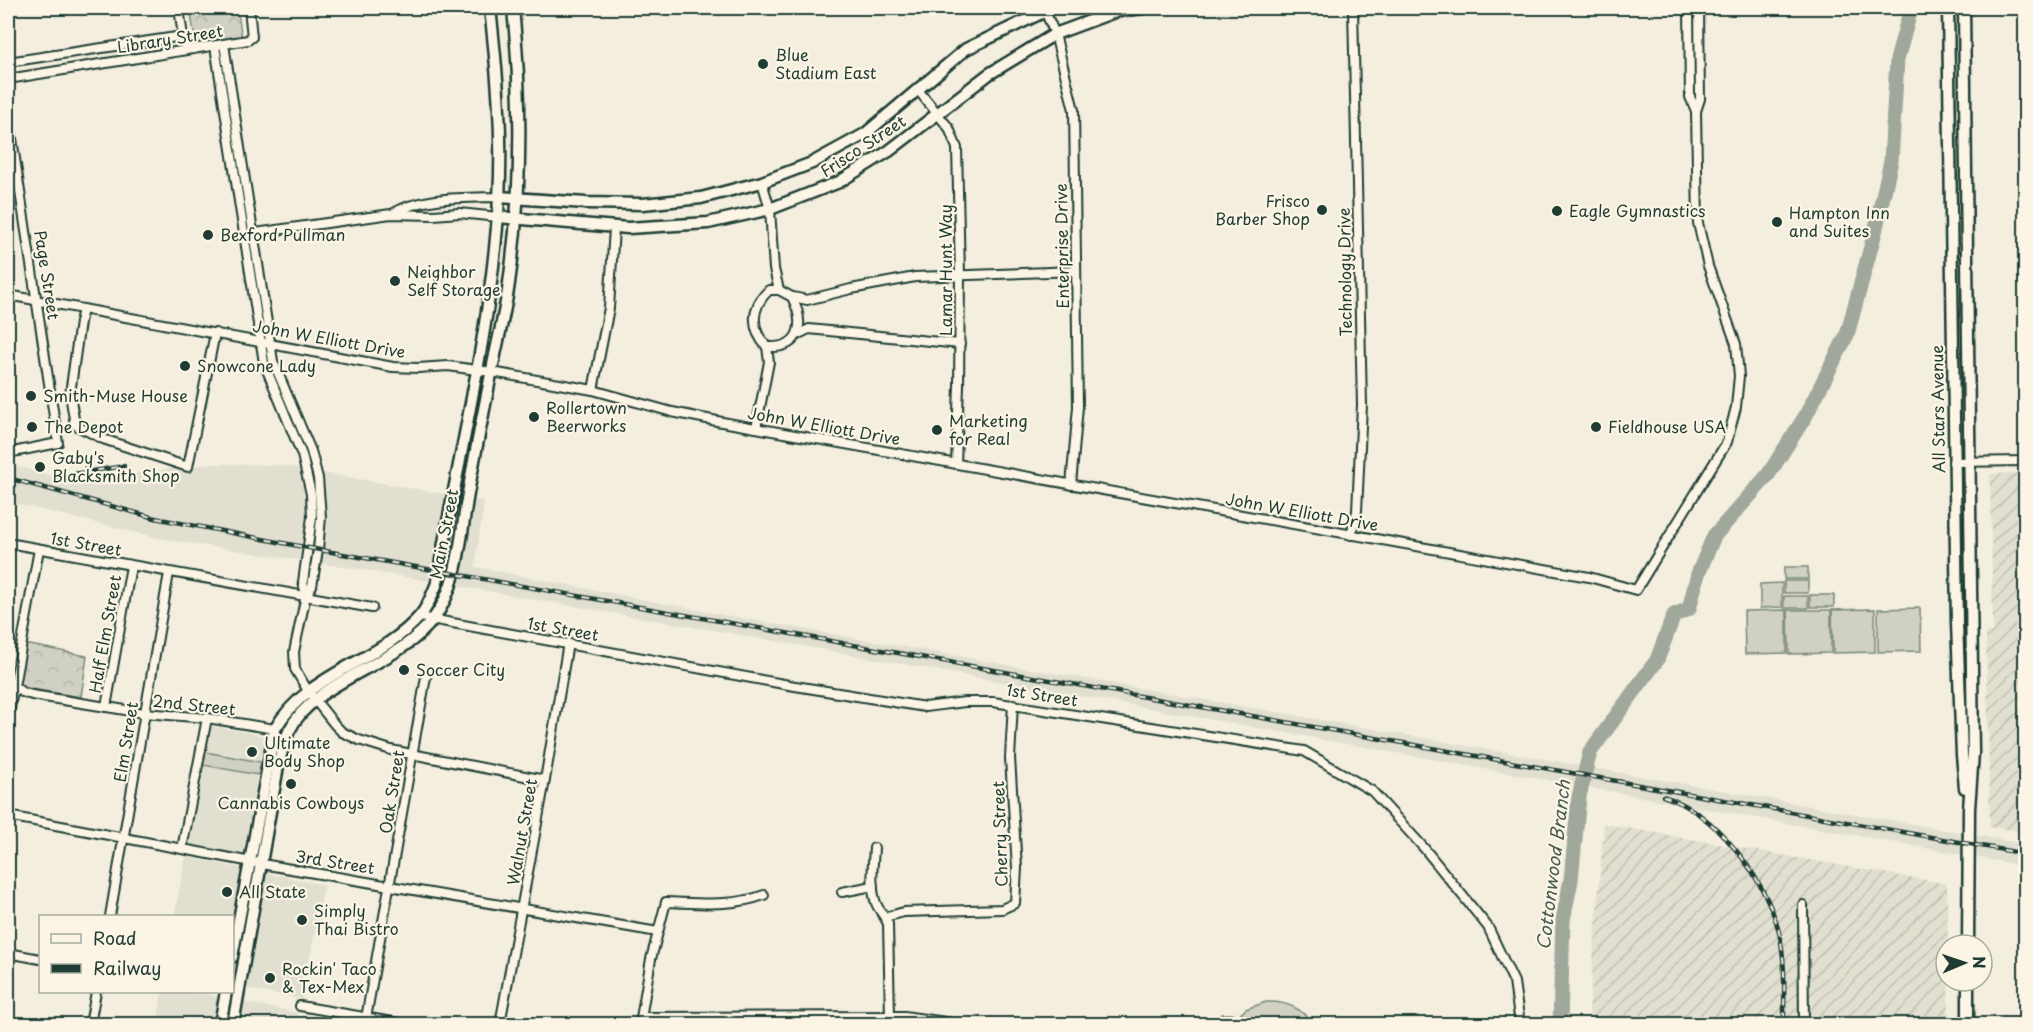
<svg xmlns="http://www.w3.org/2000/svg" width="2033" height="1032" font-family="'Playpen Sans',sans-serif">
<style>
.built{fill:#e1dfd0}
.industrial{fill:url(#industrial-furrows)}
.grass{fill:#d0d1c2;stroke:#78877b;stroke-width:1.5}
.park{fill:url(#park-crowns);stroke:#78877b;stroke-width:1.5}
.lines{fill:none;stroke-linecap:round;stroke-linejoin:round}
.river{stroke:#a0a89b;stroke-width:15}
.street-casing{stroke:#1f3d34;stroke-width:12}
.secondary-casing{stroke:#1f3d34;stroke-width:15}
.street{stroke:#fcf5e5;stroke-width:8}
.secondary{stroke:#fcf5e5;stroke-width:10}
.rail-casing{stroke:#1f3d34;stroke-width:4.5}
.rail{stroke:#fcf5e5;stroke-width:2;stroke-dasharray:7;stroke-linecap:butt}
.poi-dot{fill:#1f3d34;stroke:#fcf5e5;stroke-width:2}
.labels{text-anchor:middle;stroke-width:4.5;stroke-linejoin:round;paint-order:stroke}
.street-label{font-size:16px;fill:#1f3d34;stroke:#fcf5e5}
.poi-label{font-size:16px;fill:#1f3d34;stroke:#fcf5e5;text-anchor:start}
.water-label{font-size:18px;font-style:italic;fill:#465d53;stroke:#fcf5e5}
</style>
<defs>
<pattern id="industrial-furrows" width="10" height="10" patternUnits="userSpaceOnUse" patternTransform="scale(1.5)"><rect width="10" height="10" fill="#e1dfd0"/><path d="M-1 1l2-2M0 10L10 0M9 11l2-2" fill="none" stroke="#c1c0b3"/></pattern>
<pattern id="park-crowns" width="20" height="18" patternUnits="userSpaceOnUse" patternTransform="scale(1.5)"><rect width="20" height="18" fill="#d0d1c2"/><path d="M2 6a3 3 0 1 1 6 0M12 15a3 3 0 1 1 6 0" fill="none" stroke="#b2b4a7"/></pattern>
</defs>
<rect width="100%" height="100%" fill="#f3eede"/>
<filter id="ink" filterUnits="userSpaceOnUse"><feTurbulence type="fractalNoise" baseFrequency=".0167" numOctaves="2"/><feDisplacementMap in="SourceGraphic" scale="12" xChannelSelector="R" yChannelSelector="G"/><feConvolveMatrix kernelMatrix="1 2 1 2 8 2 1 2 1" color-interpolation-filters="sRGB"/></filter>
<g filter="url(#ink)">
<g class="built">
<polygon points="8,464 73,482 208,464 279,465 484,501 475,567 724,615 2025,844 2025,866 770,640 371,571 163,539 8,502"/>
<polygon points="210,726 267,736 261,762 205,752"/>
<polygon points="203,765 258,775 243,854 189,846"/>
<polygon points="186,857 241,868 243,872 233,930 232,916 174,916"/>
<polygon points="267,873 324,885 302,999 249,989 246,987"/>
<polygon points="162,992 194,992 215,996 219,1001 214,1024 157,1024"/>
<polygon points="242,1002 298,1013 296,1024 238,1024"/>
</g>
<g class="industrial">
<polygon points="2025,473 2026,473 2025,832 1990,827 1986,632 1993,631 1990,474"/>
<polygon points="1604,824 1947,884 1948,945 1946,945 1946,981 1948,981 1949,1024 1588,1024"/>
</g>
<g class="grass">
<rect x="1784" y="567" width="24" height="12"/>
<rect x="1784" y="581" width="24" height="12"/>
<polygon points="1782,583 1782,607 1760,608 1760,584"/>
<rect x="1810" y="595" width="24" height="12"/>
<rect x="1784" y="596" width="24" height="12"/>
<polygon points="1920,608 1921,651 1878,652 1878,609"/>
<polygon points="1875,609 1875,652 1833,653 1832,610"/>
<polygon points="1787,610 1787,653 1745,654 1744,611"/>
<polygon points="1788,610 1831,610 1831,653 1789,654"/>
<polygon points="205,752 261,762 258,775 203,765"/>
<path d="M1266 1002C1286 1001 1302 1008 1313 1024H1222V1014H1233L1234 1020 1246 1009Z"/>
</g>
<g class="park">
<polygon points="190,8 237,8 242,38 196,45"/>
<polygon points="25,644 87,656 81,697 19,687 17,684"/>
</g>
<g class="lines">
<polyline class="river" points="1560,1024 1563,920 1571,880 1579,797 1590,752 1657,660 1674,615 1689,609 1698,574 1714,536 1768,475 1805,417 1847,335 1875,232 1891,161 1897,60 1911,8"/>
<g class="street-casing">
<g id="street">
<polyline points="179,8 184,44 193,49"/>
<polyline points="1689,8 1690,97 1696,111"/>
<polyline points="1045,11 1055,34 1074,110 1078,407 1071,485"/>
<polyline points="224,44 273,361 311,451 318,478 321,517 318,550 312,586 306,595"/>
<polyline points="215,46 264,363 302,455 311,494 312,517 303,582 306,595 294,652 295,669 308,691 335,725 342,732 359,740 391,750 545,780"/>
<polyline points="8,62 183,36"/>
<polyline points="8,79 248,40 252,37 249,8"/>
<polyline points="918,90 949,128 957,148 960,275 959,386 956,464"/>
<polyline points="8,112 58,443 8,453"/>
<polyline points="762,182 770,209 774,269 779,290"/>
<path d="M392 214C421 196 466 198 499 197"/>
<polyline points="248,234 391,214 434,215 459,213 498,217"/>
<path d="M769 290H779L792 297C805 323 802 349 767 347 750 329 751 307 769 290Z"/>
<polyline points="8,295 393,367 418,368 448,366 492,372 593,390 672,412 722,422 1589,577 1636,590 1727,442 1736,407 1739,376 1736,344 1708,266 1698,223 1696,111 1700,99 1699,8"/>
<polyline points="793,297 807,300 851,289 915,277 1076,271"/>
<polyline points="83,309 80,322 70,394 75,425 103,439 188,467 215,333"/>
<polyline points="797,335 809,329 960,344"/>
<polyline points="593,390 609,308 614,228"/>
<polyline points="756,428 769,362 767,347"/>
<polyline points="1953,462 2026,461"/>
<polyline points="1351,535 1357,511 1362,405 1353,8"/>
<polyline points="8,543 372,608"/>
<polyline points="420,617 789,685 925,707 965,702 993,702 1304,751 1372,791 1424,848 1488,927 1514,982 1520,1024"/>
<polyline points="8,682 22,692 32,695 144,713 207,718 275,729"/>
<polyline points="106,707 131,566"/>
<polyline points="8,719 39,549"/>
<polyline points="8,816 262,864 658,932"/>
<path d="M874 848C873 865 870 887 876 903 879 911 885 916 888 924L890 1016"/>
<polyline points="182,849 207,718"/>
<polyline points="842,892 873,886"/>
<polyline points="1803,905 1804,1024"/>
<polyline points="110,916 169,573"/>
<polyline points="885,917 904,912 1002,909 1015,903 1017,868 1010,758 1013,704"/>
<polyline points="8,953 40,959"/>
<polyline points="300,1006 404,1024"/>
<polyline points="642,1017 904,1016 959,1024"/>
<polyline points="90,1024 96,992"/>
<polyline points="365,1024 427,671"/>
<polyline points="500,1024 545,780 568,643"/>
<path d="M640 1024 651 959 666 902C700 903 732 907 764 895"/>
</g>
</g>
<g class="secondary-casing">
<g id="secondary">
<polyline points="1948,8 1957,623 1962,755 1965,788"/>
<polyline points="1964,8 1973,753 1969,809 1968,945"/>
<polyline points="499,197 586,203 643,204 701,198 762,182 812,163 865,134 966,49 1052,8"/>
<polyline points="498,217 628,228 708,223 770,209 839,182 889,151 989,74 1055,34 1117,11 1143,8"/>
<path d="M232 957 275 729C310 670 379 663 420 616 428 607 432 595 437 583 458 455 492 328 499 198 503 134 497 71 490 8"/>
<polyline points="1968,981 1968,1024"/>
<polyline points="220,1024 226,992"/>
<path d="M233 1024 278 766C281 754 284 742 289 731 315 678 399 666 434 618 460 584 461 529 469 488 477 443 486 399 495 355 500 331 506 307 509 283 522 192 522 99 513 8"/>
</g>
</g>
<use href="#street" class="street"/>
<use href="#secondary" class="secondary"/>
<g class="rail-casing">
<g id="rail">
<polyline points="55,477 124,466"/>
<polyline points="8,478 155,518 309,548 2026,854"/>
<path d="M1663 796C1716 812 1766 879 1779 932 1786 962 1784 994 1784 1024"/>
</g>
</g>
<use href="#rail" class="rail"/>
</g>
</g>
<g class="poi-dot">
<circle cx="763" cy="64" r="6"/>
<circle cx="1322" cy="210" r="6"/>
<circle cx="1557" cy="211" r="6"/>
<circle cx="1777" cy="222" r="6"/>
<circle cx="208" cy="235" r="6"/>
<circle cx="395" cy="281" r="6"/>
<circle cx="185" cy="366" r="6"/>
<circle cx="31" cy="396" r="6"/>
<circle cx="534" cy="417" r="6"/>
<circle cx="32" cy="427" r="6"/>
<circle cx="1596" cy="427" r="6"/>
<circle cx="937" cy="430" r="6"/>
<circle cx="40" cy="467" r="6"/>
<circle cx="404" cy="670" r="6"/>
<circle cx="252" cy="752" r="6"/>
<circle cx="291" cy="784" r="6"/>
<circle cx="227" cy="892" r="6"/>
<circle cx="302" cy="920" r="6"/>
<circle cx="270" cy="978" r="6"/>
</g>
<g class="labels">
<g class="street-label">
<text transform="translate(170 39) rotate(-9)" y="6">Library Street</text>
<text transform="translate(863 146) rotate(-33)" y="6">Frisco Street</text>
<text transform="translate(1062 246) rotate(-91)" y="6">Enterprise Drive</text>
<text transform="translate(946 270) rotate(-90)" y="6">Lamar Hunt Way</text>
<text transform="translate(1345 272) rotate(-91)" y="6">Technology Drive</text>
<text transform="translate(47 275) rotate(81)" y="6">Page Street</text>
<text transform="translate(329 339) rotate(10)" y="6">John W Elliott Drive</text>
<text transform="translate(1938 409) rotate(-91)" y="6">All Stars Avenue</text>
<text transform="translate(824 426) rotate(10)" y="6">John W Elliott Drive</text>
<text transform="translate(1302 512) rotate(10)" y="6">John W Elliott Drive</text>
<text transform="translate(444 534) rotate(-79)" y="6">Main Street</text>
<text transform="translate(86 544) rotate(10)" y="6">1st Street</text>
<text transform="translate(563 629) rotate(10)" y="6">1st Street</text>
<text transform="translate(105 634) rotate(-80)" y="6">Half Elm Street</text>
<text transform="translate(1042 695) rotate(9)" y="6">1st Street</text>
<text transform="translate(194 705) rotate(6)" y="6">2nd Street</text>
<text transform="translate(126 742) rotate(-81)" y="6">Elm Street</text>
<text transform="translate(392 792) rotate(-81)" y="6">Oak Street</text>
<text transform="translate(522 832) rotate(-80)" y="6">Walnut Street</text>
<text transform="translate(1000 834) rotate(-92)" y="6">Cherry Street</text>
<text transform="translate(335 862) rotate(9)" y="6">3rd Street</text>
</g>
<g class="poi-label">
<text x="775" y="61">Blue<tspan x="775" dy="18">Stadium East</tspan></text>
<text x="1310" y="207" text-anchor="end">Frisco<tspan x="1310" dy="18">Barber Shop</tspan></text>
<text x="1569" y="217">Eagle Gymnastics</text>
<text x="1789" y="219">Hampton Inn<tspan x="1789" dy="18">and Suites</tspan></text>
<text x="220" y="241">Bexford Pullman</text>
<text x="407" y="278">Neighbor<tspan x="407" dy="18">Self Storage</tspan></text>
<text x="197" y="372">Snowcone Lady</text>
<text x="43" y="402">Smith-Muse House</text>
<text x="546" y="414">Rollertown<tspan x="546" dy="18">Beerworks</tspan></text>
<text x="949" y="427">Marketing<tspan x="949" dy="18">for Real</tspan></text>
<text x="44" y="433">The Depot</text>
<text x="1608" y="433">Fieldhouse USA</text>
<text x="52" y="464">Gaby's<tspan x="52" dy="18">Blacksmith Shop</tspan></text>
<text x="416" y="676">Soccer City</text>
<text x="264" y="749">Ultimate<tspan x="264" dy="18">Body Shop</tspan></text>
<text x="291" y="809" text-anchor="middle">Cannabis Cowboys</text>
<text x="239" y="898">All State</text>
<text x="314" y="917">Simply<tspan x="314" dy="18">Thai Bistro</tspan></text>
<text x="282" y="975">Rockin' Taco<tspan x="282" dy="18">&amp; Tex-Mex</tspan></text>
</g>
<g class="water-label">
<text transform="translate(1554 865) rotate(-83)" y="6">Cottonwood Branch</text>
</g>
</g>
<rect width="2033" height="1032" fill="none" stroke="#fcf5e5" stroke-width="30"/>
<rect x="15" y="15" width="2003" height="1002" fill="none" stroke="#1f3d34" stroke-width="2" filter="url(#ink)"/>
<rect x="39" y="915" width="195" height="78" fill="#fcf5e5" stroke="#a4ab9e" stroke-width="1.5"/>
<rect x="51" y="934" width="30" height="9" fill="#fcf5e5" stroke="#a4ab9e" stroke-width="1.5"/>
<text x="93" y="945" font-size="18" fill="#1f3d34">Road</text>
<rect x="51" y="964" width="30" height="9" fill="#1f3d34" stroke="#a4ab9e" stroke-width="1.5"/>
<text x="93" y="975" font-size="18" fill="#1f3d34">Railway</text>
<g transform="translate(1964 963) rotate(88)"><circle r="28" fill="#fcf5e5" stroke="#a4ab9e" stroke-width="1.5"/>
<path d="M0-4.5L10 22L0 15L-10 22Z" fill="#1f3d34"/>
<text y="-9" font-size="16" font-weight="bold" text-anchor="middle" fill="#1f3d34">N</text>
</g>
</svg>
